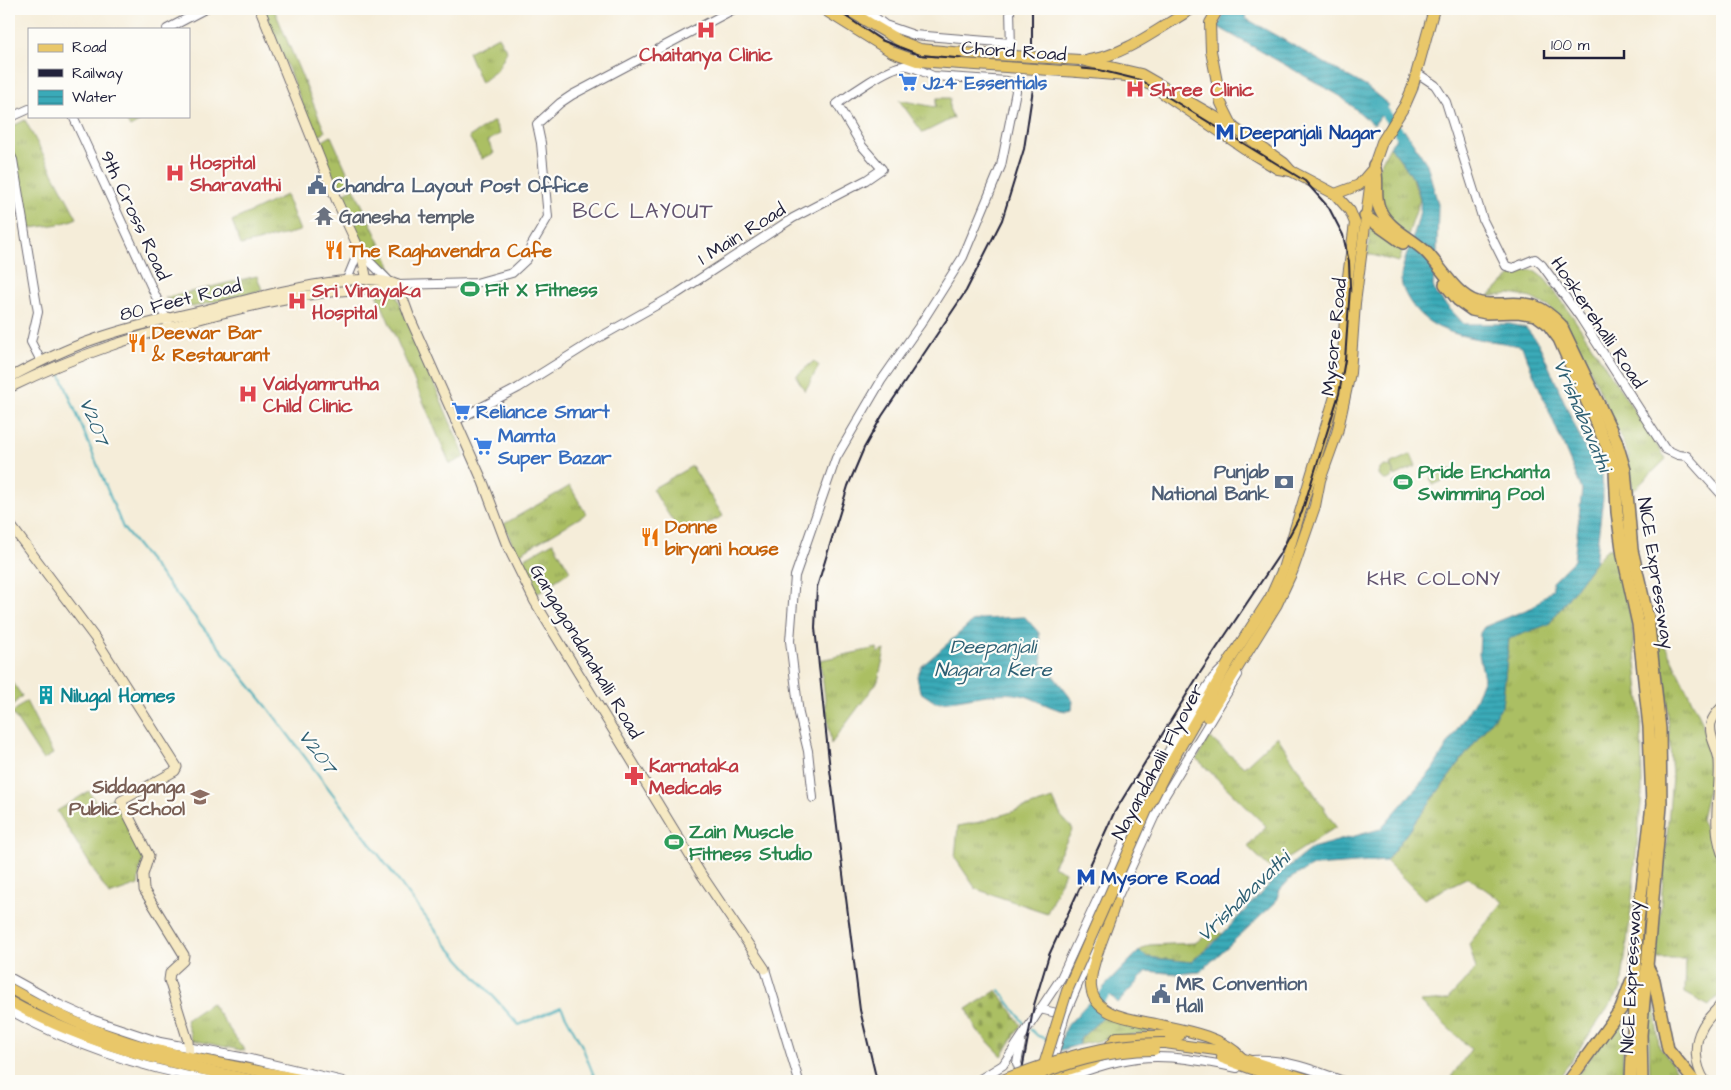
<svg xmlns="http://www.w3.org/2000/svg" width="1731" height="1090" font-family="'Architects Daughter',sans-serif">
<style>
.grass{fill:url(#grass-tufts);stroke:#66704f}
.wetland{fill:url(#wetland-marsh);stroke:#66704f}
.cemetery{fill:url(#cemetery-stones);stroke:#66704f}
.garden{fill:#abbf63;stroke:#66704f}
.water{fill:url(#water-rules);stroke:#2e667a}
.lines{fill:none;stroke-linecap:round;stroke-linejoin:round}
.stream{stroke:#3aaab8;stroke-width:2}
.river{stroke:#3aaab8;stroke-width:10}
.tertiary-casing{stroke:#6c6972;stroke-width:10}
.secondary-casing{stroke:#6c6972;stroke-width:11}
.primary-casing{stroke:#6c6972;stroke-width:12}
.trunk-casing{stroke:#6c6972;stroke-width:12}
.motorway-casing{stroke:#6c6972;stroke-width:14}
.tertiary{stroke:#fff;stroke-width:8}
.secondary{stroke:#f6e9c3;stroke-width:9}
.primary{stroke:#e9c769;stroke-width:10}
.trunk{stroke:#e9c769;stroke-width:10}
.motorway{stroke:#e9c769;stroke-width:11}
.rail{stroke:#22223b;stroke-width:2}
.primary-bridge-casing{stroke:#6c6972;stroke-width:12;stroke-linecap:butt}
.trunk-bridge-casing{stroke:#6c6972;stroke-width:12;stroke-linecap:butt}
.primary-bridge{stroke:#e9c769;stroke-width:10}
.trunk-bridge{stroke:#e9c769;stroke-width:10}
.labels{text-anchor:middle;stroke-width:4.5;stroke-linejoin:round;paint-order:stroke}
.street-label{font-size:19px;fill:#22223b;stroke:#fdfcf7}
.health-label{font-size:19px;font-weight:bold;fill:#be3a42;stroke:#fdfcf7;text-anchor:start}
.shop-label{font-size:19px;font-weight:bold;fill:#366cbe;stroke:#fdfcf7;text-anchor:start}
.transit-label{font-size:19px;font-weight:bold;fill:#164399;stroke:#fdfcf7;text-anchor:start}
.service-label{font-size:19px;font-weight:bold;fill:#4e5e75;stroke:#fdfcf7;text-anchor:start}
.worship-label{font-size:19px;font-weight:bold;fill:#5b616d;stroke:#fdfcf7;text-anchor:start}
.food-label{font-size:19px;font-weight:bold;fill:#c56008;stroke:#fdfcf7;text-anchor:start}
.leisure-label{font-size:19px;font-weight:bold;fill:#27864d;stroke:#fdfcf7;text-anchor:start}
.culture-label{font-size:19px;font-weight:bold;fill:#0d838f;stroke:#fdfcf7;text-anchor:start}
.education-label{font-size:19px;font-weight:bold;fill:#785e54;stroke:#fdfcf7;text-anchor:end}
.water-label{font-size:20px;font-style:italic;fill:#2d5f73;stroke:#fdfcf7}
.neighbourhood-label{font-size:20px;letter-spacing:1px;fill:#635570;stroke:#fdfcf7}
.quarter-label{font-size:21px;letter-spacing:1px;fill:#635570;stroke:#fdfcf7}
</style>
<defs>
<pattern id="grass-tufts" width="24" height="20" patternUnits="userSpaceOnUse" patternTransform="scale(1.25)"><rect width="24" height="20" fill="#abbf63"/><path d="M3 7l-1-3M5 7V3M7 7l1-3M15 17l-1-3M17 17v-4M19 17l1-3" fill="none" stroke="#8b9b53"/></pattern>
<pattern id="wetland-marsh" width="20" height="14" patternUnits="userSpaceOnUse" patternTransform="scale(1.25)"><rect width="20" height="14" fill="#abbf63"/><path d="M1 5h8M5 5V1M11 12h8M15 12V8" fill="none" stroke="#8b9b53"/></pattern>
<pattern id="cemetery-stones" width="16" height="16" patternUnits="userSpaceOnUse" patternTransform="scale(1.25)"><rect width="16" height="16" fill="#abbf63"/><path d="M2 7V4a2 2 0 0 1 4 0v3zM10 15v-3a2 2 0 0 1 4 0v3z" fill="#8b9b53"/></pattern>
<pattern id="water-rules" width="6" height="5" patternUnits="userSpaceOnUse" patternTransform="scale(1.25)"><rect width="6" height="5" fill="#3aaab8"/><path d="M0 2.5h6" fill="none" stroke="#308a97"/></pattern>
</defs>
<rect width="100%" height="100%" fill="#fdfcf7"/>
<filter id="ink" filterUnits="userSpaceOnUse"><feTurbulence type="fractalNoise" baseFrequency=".02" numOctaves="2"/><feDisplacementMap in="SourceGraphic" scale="10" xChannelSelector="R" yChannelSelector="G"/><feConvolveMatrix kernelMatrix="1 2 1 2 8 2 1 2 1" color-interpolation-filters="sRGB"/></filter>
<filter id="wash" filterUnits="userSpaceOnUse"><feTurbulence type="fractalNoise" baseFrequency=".0096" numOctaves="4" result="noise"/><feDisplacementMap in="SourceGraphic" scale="20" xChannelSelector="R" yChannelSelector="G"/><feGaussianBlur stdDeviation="1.12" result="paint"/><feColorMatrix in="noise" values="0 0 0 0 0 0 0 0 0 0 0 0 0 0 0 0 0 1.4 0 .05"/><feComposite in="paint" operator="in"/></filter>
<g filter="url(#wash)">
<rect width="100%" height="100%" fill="#f5edd9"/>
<g class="grass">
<polygon points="264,9 274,9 325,132 316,138"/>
<polygon points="498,36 507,51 497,70 481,83 468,52"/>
<polygon points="937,98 950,98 949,108 953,118 923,133 899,100 935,107"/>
<polygon points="124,116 149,116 130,127"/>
<path d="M25 120 77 218C60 226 46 225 27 229L16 159 9 144V128Z"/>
<polygon points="494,121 500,134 488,141 494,153 482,159 469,137"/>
<polygon points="331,136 352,183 338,190 318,144"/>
<polygon points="1390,146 1410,173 1420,199 1399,262 1368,254 1376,172"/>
<polygon points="354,188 397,279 362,245 339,196"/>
<polygon points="286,195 300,231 241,245 232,221"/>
<polygon points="1521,270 1533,270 1545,279 1565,305 1666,459 1633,491 1627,452 1586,360 1563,322 1549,307 1531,298 1510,294 1488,297 1514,273"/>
<polygon points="257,276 262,290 193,307 165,298"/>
<polygon points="377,294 396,294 465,457 450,464"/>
<polygon points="692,466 723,516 683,537 652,489"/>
<polygon points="1451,469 1454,476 1433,485 1430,478"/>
<polygon points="570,486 586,514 517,555 504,524"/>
<polygon points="553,542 570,571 536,594 520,561"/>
<polygon points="1617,546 1632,625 1641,711 1642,793 1630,919 1621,989 1557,1081 1460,1081 1451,1077 1471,1049 1420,1002 1447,1000 1476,969 1469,944 1503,902 1468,877 1424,899 1386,861 1502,706 1509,638 1549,624 1595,562 1606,550"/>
<polygon points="1655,625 1702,721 1711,777 1701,819 1722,869 1722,992 1709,1006 1685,993 1686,959 1656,959 1672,777 1666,687"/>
<polygon points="877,648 878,653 885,650 878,681 831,744 820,660"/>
<polygon points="26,701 53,754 43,760 12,713"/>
<polygon points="1277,736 1336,827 1271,869 1248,847 1266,826 1197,759 1209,737 1244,767"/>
<polygon points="89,791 97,805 113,798 145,856 140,870 138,885 109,895 57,811"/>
<polygon points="1053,799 1061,816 1073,829 1053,866 1065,872 1047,913 976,889 955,858 958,826 980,822"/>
<polygon points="1214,930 1222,934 1191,962 1147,957 1139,951 1149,945 1195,943"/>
<polygon points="1654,999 1659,1046 1685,1081 1650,1081 1648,1003 1649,1000"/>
<polygon points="211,1003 245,1051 192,1040 186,1020"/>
<polygon points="1623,1010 1623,1081 1573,1081"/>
</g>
<polygon class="wetland" points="1104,1016 1152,1031 1078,1045 1081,1038"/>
<polygon class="cemetery" points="997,990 1021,1025 1002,1056 976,1029 967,1009"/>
<g class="garden">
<polygon points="814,361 819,366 805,391 796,376"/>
<polygon points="1411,454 1416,466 1395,476 1390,464"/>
<circle cx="1386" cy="473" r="7"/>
<polygon points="9,677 22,696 9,708"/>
</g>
<g class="water">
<polygon points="1226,9 1248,9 1245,18 1367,87 1389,105 1374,125 1340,96 1218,27"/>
<path d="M1404 129 1427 164 1438 204 1437 253 1433 286 1436 294 1464 324H1510L1526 328 1539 344 1586 451 1602 470 1603 498 1595 562 1549 624 1509 639 1502 706 1386 861 1313 866 1291 878 1280 890 1275 903 1200 972 1178 974 1147 971 1118 1003 1103 988 1139 951 1147 957 1191 962 1212 945 1279 874 1312 848 1380 829 1432 770 1475 700 1484 678 1479 654 1480 633 1484 627 1533 607 1553 588 1552 582 1574 560 1582 490 1523 349 1520 346C1482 338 1433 339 1410 302 1405 294 1401 287 1401 277 1403 256 1423 221 1420 199 1417 179 1402 162 1390 146Z"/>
<polygon points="1409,476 1412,482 1396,489 1393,483"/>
<path d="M1025 617 1039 633 1043 668 1052 674 1073 701 1072 710C1062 715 1036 699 1025 696 997 688 964 702 935 702L920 692 917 676 922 666 972 622 980 619Z"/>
<polygon points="1089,1002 1096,1011 1104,1016 1081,1038 1078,1045 1058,1051 1065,1028"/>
</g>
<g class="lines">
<g class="stream">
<polyline points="58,368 123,528 268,708 446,944 519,1025 561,1007 582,1046 596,1081"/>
<polyline points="1000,990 1026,1026"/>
<polyline points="1030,1029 1038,1036 1049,1039"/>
</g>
<g class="river">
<polyline points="1375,104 1383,110 1408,145"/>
<polyline points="1084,1015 1116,983"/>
</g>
</g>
</g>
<g filter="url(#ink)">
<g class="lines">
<g class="tertiary-casing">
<g id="tertiary">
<polyline points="864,9 885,25 914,35 1011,43"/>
<polyline points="1010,9 1011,49"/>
<polyline points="167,29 205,9"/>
<polyline points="1417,73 1435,85 1446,102 1483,220 1506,266 1513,268 1535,259 1542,265 1580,317 1665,449 1678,455 1687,456 1722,495"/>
<polyline points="73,116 168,323"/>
<polyline points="9,118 29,109"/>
<polyline points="9,152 13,160 38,312 31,342 41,361"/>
<polyline points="361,253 389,281"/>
<polyline points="346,282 357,255"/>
<polyline points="398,285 476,283 512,273 527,259 531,246 548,217 541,143 537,124 560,103 572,95 734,9"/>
<path d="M455 421 518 388 593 341 678 293 793 218 866 180 882 169 862 146 837 104C850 94 889 67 903 66 907 65 911 67 915 68L920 49"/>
<polyline points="813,798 808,751 799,714 790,641 795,576 836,458 881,381 920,325 963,257 1001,166 1016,91 1014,84 1007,81 933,76 915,68"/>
<polyline points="1113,907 1161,802 1238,675"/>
<polyline points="765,969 799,1081"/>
<polyline points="9,977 58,1004 94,1020 160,1042 246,1058 343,1081"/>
<polyline points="1040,1009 1065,1015"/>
<path d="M9 1010C73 1046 142 1068 214 1081"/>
<polyline points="1021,1043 1017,1063 1022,1077"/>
<path d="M1252 1060C1283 1058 1315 1070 1343 1081"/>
<polyline points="1052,1065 1065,1015 1102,928"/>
<polyline points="977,1081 1003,1065 1061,978 1153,779 1193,708 1213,678 1222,669"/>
<path d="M1059 1081C1134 1051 1159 1052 1237 1068"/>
</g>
</g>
<g class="secondary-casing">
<g id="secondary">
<polyline points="260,9 336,199 361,253 367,280"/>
<path d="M9 378C37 363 65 349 95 339 134 325 175 317 216 307 258 298 359 267 398 285L410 318 483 482 506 543 535 602 701 874 765 969"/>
<path d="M9 388C80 353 142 334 219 314 275 300 330 288 388 289L398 285"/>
<polyline points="9,523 95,638 177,767 175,771 121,801 149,856 143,875 144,890 184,955 183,961 170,973 169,980 188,1041 189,1056"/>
<path d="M1722 707C1718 711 1713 717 1711 723 1708 736 1718 748 1719 761 1721 792 1711 823 1722 853"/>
<path d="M1705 1081C1695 1066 1693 1044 1702 1028 1706 1019 1716 1011 1722 1003"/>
</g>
</g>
<g class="primary-casing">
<g id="primary">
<polyline points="823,9 892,52 917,61 961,64"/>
<polyline points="846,9 900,41 920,49 964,53"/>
<path d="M1089 60C1126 55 1160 27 1192 9"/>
<polyline points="1085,61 1141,74 1233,127"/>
<polyline points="1078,72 1126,76 1151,85 1253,154 1278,169 1291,171"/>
</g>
</g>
<g class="trunk-casing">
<g id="trunk">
<polyline points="1227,137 1233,127"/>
<polyline points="1335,194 1359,185 1371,171"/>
<polyline points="1207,717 1277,604 1292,572 1315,506 1320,480 1337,433 1350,373 1355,303 1372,171 1382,142 1405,105 1412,89 1434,9"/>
<polyline points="1167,770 1230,660 1270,598 1283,569 1336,393 1343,359 1346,292 1355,223 1350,211 1335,194 1291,171 1284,163 1233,127 1221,103 1211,51 1210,23 1218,9"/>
<path d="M1115 902C1110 925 1089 964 1091 987 1094 1017 1134 1019 1156 1024 1184 1030 1222 1036 1241 1057"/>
<path d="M9 988C52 1013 100 1035 149 1048 202 1061 256 1070 309 1081"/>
<path d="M9 1001C88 1046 168 1063 257 1081"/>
<polyline points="1165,1043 1216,1050 1313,1081"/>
<polyline points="1222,1058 1285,1081"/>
<polyline points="1033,1081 1093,1062 1104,1053 1117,1037 1180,1035"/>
</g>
</g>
<g class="motorway-casing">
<g id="motorway">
<path d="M1374 165C1380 179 1373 196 1380 210 1388 228 1411 238 1425 251 1441 266 1455 295 1477 302 1485 305 1494 304 1503 304 1530 302 1542 305 1561 325L1616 440 1625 470 1632 550 1648 618 1660 729 1661 806 1641 1035 1642 1081"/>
<polyline points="1365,216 1403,243"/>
<polyline points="1445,284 1458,300 1472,310 1486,313 1518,312 1536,315 1547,323 1559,339 1607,447 1615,471 1617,512 1623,556 1638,624 1649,727 1652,805 1637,929 1631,1081"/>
<polyline points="1647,966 1654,980 1668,1049 1694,1081"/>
<polyline points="1569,1081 1621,1009 1631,982"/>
</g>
</g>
<use href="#tertiary" class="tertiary"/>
<use href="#secondary" class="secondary"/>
<use href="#primary" class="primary"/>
<use href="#trunk" class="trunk"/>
<use href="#motorway" class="motorway"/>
<g class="rail">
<polyline points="835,9 881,40 920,55 1099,70 1140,80 1305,181 1329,208 1343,235 1349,262 1350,287 1345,360 1339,394 1302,512 1279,555 1198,676 1114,813 1049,955 1034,1005 1020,1081"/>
<polyline points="1032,9 1032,51"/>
<polyline points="877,1081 860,1010 830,770 815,628 817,587 848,486 864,448 882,416 966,291 1002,220 1024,149 1034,82"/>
</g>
<g class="primary-bridge-casing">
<g id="primary-bridge">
<polyline points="964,53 1080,60"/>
<polyline points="961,64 1078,72"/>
</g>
</g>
<g class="trunk-bridge-casing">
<g id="trunk-bridge">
<path d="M1000 1081C1054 1060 1106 1042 1165 1043"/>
<path d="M1021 1081C1064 1064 1107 1050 1154 1050"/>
<polyline points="1039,1081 1067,991 1147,810 1167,770"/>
</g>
</g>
<use href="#primary-bridge" class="primary-bridge"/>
<use href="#trunk-bridge" class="trunk-bridge"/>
</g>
</g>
<defs>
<g id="hospital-bare" transform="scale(1.5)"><path d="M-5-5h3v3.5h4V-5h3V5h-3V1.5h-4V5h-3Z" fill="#e0444e" stroke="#fdfcf7" stroke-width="2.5" paint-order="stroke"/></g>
<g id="supermarket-bare" transform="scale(1.5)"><path d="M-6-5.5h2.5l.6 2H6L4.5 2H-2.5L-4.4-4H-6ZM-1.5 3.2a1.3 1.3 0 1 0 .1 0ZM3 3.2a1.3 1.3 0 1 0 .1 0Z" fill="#3f7fe0" stroke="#fdfcf7" stroke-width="2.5" paint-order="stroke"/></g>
<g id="metro-bare" transform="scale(1.5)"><path d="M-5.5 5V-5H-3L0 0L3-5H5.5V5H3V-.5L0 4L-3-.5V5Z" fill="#1a4fb4" stroke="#fdfcf7" stroke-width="2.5" paint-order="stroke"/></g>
<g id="civic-bare" transform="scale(1.5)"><path d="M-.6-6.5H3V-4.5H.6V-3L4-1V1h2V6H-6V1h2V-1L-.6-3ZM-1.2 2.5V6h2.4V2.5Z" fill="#5c6f8a" stroke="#fdfcf7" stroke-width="2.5" paint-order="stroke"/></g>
<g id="temple-bare" transform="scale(1.5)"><path d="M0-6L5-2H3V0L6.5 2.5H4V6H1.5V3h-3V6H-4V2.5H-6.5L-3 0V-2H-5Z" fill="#6b7280" stroke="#fdfcf7" stroke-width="2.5" paint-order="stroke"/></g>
<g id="restaurant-bare" transform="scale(1.5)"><path d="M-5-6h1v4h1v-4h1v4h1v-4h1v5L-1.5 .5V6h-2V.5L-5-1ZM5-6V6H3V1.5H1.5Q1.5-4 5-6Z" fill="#e8710a" stroke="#fdfcf7" stroke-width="2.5" paint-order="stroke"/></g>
<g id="stadium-bare" transform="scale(1.5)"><path d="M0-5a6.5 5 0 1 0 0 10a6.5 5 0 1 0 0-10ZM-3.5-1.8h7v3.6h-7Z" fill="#2e9e5b" stroke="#fdfcf7" stroke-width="2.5" paint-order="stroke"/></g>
<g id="bank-bare" transform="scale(1.5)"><path d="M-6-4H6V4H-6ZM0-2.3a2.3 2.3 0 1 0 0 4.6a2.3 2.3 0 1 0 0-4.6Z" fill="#5c6f8a" stroke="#fdfcf7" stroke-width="2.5" paint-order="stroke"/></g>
<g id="building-bare" transform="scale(1.5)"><path d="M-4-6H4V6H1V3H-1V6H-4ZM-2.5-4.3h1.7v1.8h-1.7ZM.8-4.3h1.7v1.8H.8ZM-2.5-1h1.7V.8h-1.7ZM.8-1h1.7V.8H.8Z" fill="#0f9aa8" stroke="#fdfcf7" stroke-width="2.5" paint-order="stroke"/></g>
<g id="pharmacy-bare" transform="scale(1.5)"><path d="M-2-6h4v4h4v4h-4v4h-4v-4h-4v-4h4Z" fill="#e0444e" stroke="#fdfcf7" stroke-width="2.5" paint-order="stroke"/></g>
<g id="school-bare" transform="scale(1.5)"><path d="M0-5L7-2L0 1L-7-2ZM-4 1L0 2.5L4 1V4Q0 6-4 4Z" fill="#8d6e63" stroke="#fdfcf7" stroke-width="2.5" paint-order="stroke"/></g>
</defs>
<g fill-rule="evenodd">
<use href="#hospital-bare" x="706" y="30"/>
<use href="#supermarket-bare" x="908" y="82"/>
<use href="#hospital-bare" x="1135" y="89"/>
<use href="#metro-bare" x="1225" y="132"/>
<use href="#hospital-bare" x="175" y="173"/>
<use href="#civic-bare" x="317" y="185"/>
<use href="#temple-bare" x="324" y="216"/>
<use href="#restaurant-bare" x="334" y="250"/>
<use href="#stadium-bare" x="470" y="289"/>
<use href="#hospital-bare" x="297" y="301"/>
<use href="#restaurant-bare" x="137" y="343"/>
<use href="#hospital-bare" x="248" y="394"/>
<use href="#supermarket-bare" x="461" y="411"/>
<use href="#supermarket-bare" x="483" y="446"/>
<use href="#bank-bare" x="1284" y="482"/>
<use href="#stadium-bare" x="1403" y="482"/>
<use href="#restaurant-bare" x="650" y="537"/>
<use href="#building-bare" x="46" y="695"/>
<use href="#pharmacy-bare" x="634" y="776"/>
<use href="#school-bare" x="200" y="797"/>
<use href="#stadium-bare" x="674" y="842"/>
<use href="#metro-bare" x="1086" y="877"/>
<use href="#civic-bare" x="1161" y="994"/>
</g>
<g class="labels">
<g class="street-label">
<text transform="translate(1014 50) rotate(4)" y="7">Chord Road</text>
<text transform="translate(136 215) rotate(65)" y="7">9th Cross Road</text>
<text transform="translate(741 233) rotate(-32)" y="7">1 Main Road</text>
<text transform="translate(180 299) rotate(-14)" y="7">80 Feet Road</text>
<text transform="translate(1599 322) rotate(56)" y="7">Hoskerehalli Road</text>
<text transform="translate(1333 337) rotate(-84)" y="7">Mysore Road</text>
<text transform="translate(1657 573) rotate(81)" y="7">NICE Expressway</text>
<text transform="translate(587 651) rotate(59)" y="7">Gangagondanahalli Road</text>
<text transform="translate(1157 761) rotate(-62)" y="7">Nayandahalli Flyover</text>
<text transform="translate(1630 977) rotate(-87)" y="7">NICE Expressway</text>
</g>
<g class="health-label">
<text x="706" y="61" text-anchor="middle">Chaitanya Clinic</text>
<text x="1150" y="96">Shree Clinic</text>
<text x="190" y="169">Hospital<tspan x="190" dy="22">Sharavathi</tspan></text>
<text x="312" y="297">Sri Vinayaka<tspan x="312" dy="22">Hospital</tspan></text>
<text x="263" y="390">Vaidyamrutha<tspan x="263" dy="22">Child Clinic</tspan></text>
<text x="649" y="772">Karnataka<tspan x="649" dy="22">Medicals</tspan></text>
</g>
<g class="shop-label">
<text x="923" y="89">J24 Essentials</text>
<text x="476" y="418">Reliance Smart</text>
<text x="498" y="442">Mamta<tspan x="498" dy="22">Super Bazar</tspan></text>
</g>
<g class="transit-label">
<text x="1240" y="139">Deepanjali Nagar</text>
<text x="1101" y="884">Mysore Road</text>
</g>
<g class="service-label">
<text x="332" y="192">Chandra Layout Post Office</text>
<text x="1269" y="478" text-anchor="end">Punjab<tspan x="1269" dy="22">National Bank</tspan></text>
<text x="1176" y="990">MR Convention<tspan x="1176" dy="22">Hall</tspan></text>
</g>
<g class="worship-label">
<text x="339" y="223">Ganesha temple</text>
</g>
<g class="food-label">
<text x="349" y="257">The Raghavendra Cafe</text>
<text x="152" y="339">Deewar Bar<tspan x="152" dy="22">&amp; Restaurant</tspan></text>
<text x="665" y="533">Donne<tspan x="665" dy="22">biryani house</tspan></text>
</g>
<g class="leisure-label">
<text x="485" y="296">Fit X Fitness</text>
<text x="1418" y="478">Pride Enchanta<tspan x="1418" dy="22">Swimming Pool</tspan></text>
<text x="689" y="838">Zain Muscle<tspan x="689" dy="22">Fitness Studio</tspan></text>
</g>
<g class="culture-label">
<text x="61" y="702">Nilugal Homes</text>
</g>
<g class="education-label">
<text x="185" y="793">Siddaganga<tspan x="185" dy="22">Public School</tspan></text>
</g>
<g class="water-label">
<text transform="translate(1583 415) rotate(67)" y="7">Vrishabavathi</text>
<text transform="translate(95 421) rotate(68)" y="7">V207</text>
<text x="993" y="653">Deepanjali<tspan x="993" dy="23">Nagara Kere</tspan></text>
<text transform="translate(318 751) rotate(53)" y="7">V207</text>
<text transform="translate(1243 896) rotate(-44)" y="7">Vrishabavathi</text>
</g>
<g class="neighbourhood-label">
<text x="1434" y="585">KHR COLONY</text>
</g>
<g class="quarter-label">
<text x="643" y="218">BCC LAYOUT</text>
</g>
</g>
<rect width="1731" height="1090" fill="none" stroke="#fdfcf7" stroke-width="30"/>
<rect x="28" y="28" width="162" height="90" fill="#fdfcf7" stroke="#a5a5ac"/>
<rect x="38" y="44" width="25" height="8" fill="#e9c769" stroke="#a5a5ac"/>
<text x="72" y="52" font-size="15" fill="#22223b">Road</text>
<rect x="38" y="69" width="25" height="8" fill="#22223b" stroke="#a5a5ac"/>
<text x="72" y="78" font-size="15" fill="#22223b">Railway</text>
<rect x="38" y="90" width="25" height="15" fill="url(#water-rules)" stroke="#a5a5ac"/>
<text x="72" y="102" font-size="15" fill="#22223b">Water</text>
<path d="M1544 50v8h80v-8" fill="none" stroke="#22223b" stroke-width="2.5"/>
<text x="1551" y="50" font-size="15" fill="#22223b" stroke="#fdfcf7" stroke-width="4" paint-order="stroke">100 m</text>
</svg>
